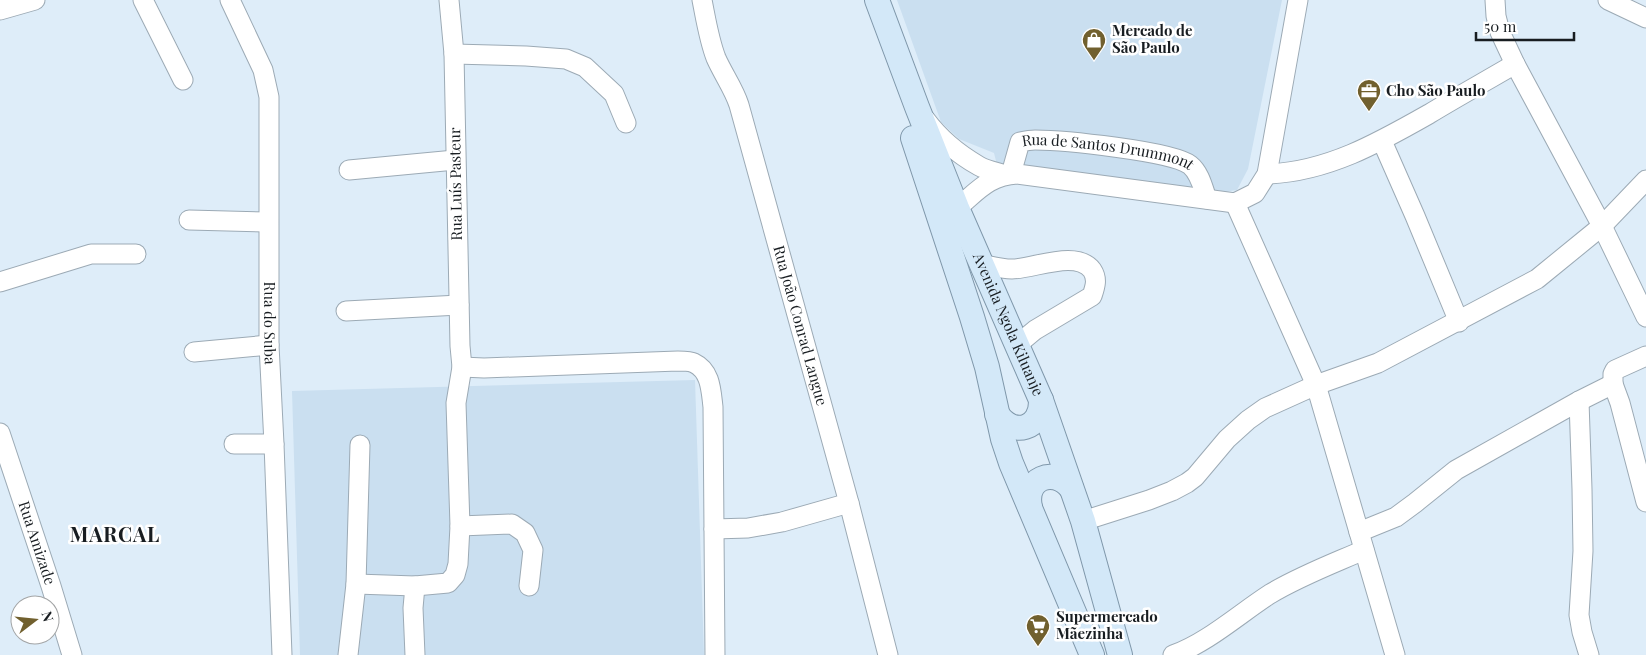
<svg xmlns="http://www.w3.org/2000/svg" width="1646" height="655" font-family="'Playfair Display',serif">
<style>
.built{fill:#cadff0}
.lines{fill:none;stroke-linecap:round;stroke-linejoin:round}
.minor-casing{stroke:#9caab5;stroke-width:21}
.major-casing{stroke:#7f97aa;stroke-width:26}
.minor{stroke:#fff;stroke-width:19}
.major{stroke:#d3e8f8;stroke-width:24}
.labels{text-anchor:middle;stroke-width:5;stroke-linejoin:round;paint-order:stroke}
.poi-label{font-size:15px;font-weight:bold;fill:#181d21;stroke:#fff;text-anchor:start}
.street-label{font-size:15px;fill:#181d21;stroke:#fff}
.district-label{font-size:20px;font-weight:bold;letter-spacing:1px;fill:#181d21;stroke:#fff}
</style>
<rect width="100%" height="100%" fill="#deedf9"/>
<g class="built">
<polygon points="897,0 1282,0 1248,169 1237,190 1211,194 998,169 994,153 959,139 941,122"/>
<polygon points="695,380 704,655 300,655 292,391"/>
</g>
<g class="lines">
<g class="minor-casing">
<g id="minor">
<polyline points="143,0 183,80"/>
<path id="s1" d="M230 0 263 70 269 97V345L274 444 282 655"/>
<path id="s2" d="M702 0C706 20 709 40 716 58 723 74 734 89 739 105L849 503 888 655"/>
<polyline points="1495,0 1496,16 1500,32 1515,64 1602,226 1646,317"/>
<polyline points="1608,0 1646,18"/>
<polyline points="0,10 35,0"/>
<polyline points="454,54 526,56 566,59 585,67 614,94 626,123"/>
<path d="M925 119C939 138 958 154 979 166 986 170 996 172 1005 175"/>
<polyline points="1382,141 1415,216 1459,322"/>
<polyline points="349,170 455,160"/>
<path id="s3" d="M1011 174 1020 142C1025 141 1030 140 1035 140 1062 140 1172 151 1190 165 1200 173 1203 188 1207 199"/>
<path d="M1267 174C1327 172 1378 143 1429 114 1457 97 1486 81 1515 64"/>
<polyline points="1235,203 1316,385 1395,655"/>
<path d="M957 208C978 191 988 176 1017 174L1235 203 1255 193 1267 174 1298 0"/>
<polyline points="189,220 268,222"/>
<path d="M981 264C991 266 1002 269 1012 269 1034 269 1076 249 1092 270 1098 279 1095 287 1092 296L1035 330 1017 345"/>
<polyline points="0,282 91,254 136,254"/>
<polyline points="346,311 459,305"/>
<polyline points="194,352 269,345"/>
<path d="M462 367 484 368 678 361C683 361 690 361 694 363 711 371 711 391 713 407L715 655"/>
<polyline points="1613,384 1613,374 1615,370 1646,356"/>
<polyline points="1579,401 1582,489 1583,551 1579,615 1582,632 1589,655"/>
<path id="s4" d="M0 433 51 586 72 655"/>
<polyline points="234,444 274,444"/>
<polyline points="1083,521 1149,500 1172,491 1187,483 1195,477 1227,439 1248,420 1265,408 1316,385 1378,363 1537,279 1602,226 1646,180"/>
<polyline points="460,526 512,524 525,533 533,550 529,586"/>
<polyline points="714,529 748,528 782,522 849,503"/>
<polyline points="1359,532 1396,517 1415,503 1456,470 1579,401 1613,384 1620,403 1646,502"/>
<polyline points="356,584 415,586 448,583 455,575 458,564 460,526 456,403 462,367 460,346 454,54 449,0"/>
<polyline points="415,586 413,608 415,655"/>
<polyline points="348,655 356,584 360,445"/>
<path d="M1173 655C1207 643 1239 614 1270 594 1300 576 1332 564 1364 550"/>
</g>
</g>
<g class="major-casing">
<g id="major">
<path id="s5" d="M877 0 917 107 957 208 1041 400 1083 521 1120 655"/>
<polyline points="913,138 972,317 987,367 1003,439 1011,463 1092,655"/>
<path d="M997 414C1013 438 1042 429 1041 400"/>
<path d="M1030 507C1024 479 1053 466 1071 488"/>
</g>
</g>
<use href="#minor" class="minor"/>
<use href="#major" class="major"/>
</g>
<defs>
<g id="shop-pin" transform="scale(1.25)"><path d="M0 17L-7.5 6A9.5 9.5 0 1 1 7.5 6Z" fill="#71602e" stroke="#fff"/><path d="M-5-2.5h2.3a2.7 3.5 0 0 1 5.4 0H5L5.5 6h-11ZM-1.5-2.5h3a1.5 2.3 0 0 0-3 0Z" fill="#fff"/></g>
<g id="office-pin" transform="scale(1.25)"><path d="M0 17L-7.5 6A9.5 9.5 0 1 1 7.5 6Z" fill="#71602e" stroke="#fff"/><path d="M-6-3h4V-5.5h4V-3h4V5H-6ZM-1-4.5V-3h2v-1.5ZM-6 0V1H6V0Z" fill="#fff"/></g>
<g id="supermarket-pin" transform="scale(1.25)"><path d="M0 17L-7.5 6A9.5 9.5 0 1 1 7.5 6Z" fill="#71602e" stroke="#fff"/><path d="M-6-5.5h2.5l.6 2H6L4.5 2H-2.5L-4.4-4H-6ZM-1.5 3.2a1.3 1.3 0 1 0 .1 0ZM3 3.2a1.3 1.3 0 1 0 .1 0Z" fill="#fff"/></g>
</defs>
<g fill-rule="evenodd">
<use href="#shop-pin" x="1094" y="40"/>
<use href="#office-pin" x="1369" y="91"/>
<use href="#supermarket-pin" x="1038" y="626"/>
</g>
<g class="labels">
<g class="poi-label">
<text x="1112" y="36">Mercado de<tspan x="1112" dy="17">São Paulo</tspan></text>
<text x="1386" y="96">Cho São Paulo</text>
<text x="1056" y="622">Supermercado<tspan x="1056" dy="17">Mãezinha</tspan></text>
</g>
<g class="street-label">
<text dy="5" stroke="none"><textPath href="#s3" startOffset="122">Rua de Santos Drummont</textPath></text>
<text transform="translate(456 184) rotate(-91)" y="5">Rua Luís Pasteur</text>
<text dy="5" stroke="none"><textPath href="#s1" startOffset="331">Rua do Suba</textPath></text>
<text dy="5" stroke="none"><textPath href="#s5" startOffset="350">Avenida Ngola Kiluanje</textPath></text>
<text dy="5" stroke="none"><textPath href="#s2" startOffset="341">Rua João Conrad Langue</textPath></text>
<text dy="5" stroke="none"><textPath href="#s4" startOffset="116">Rua Amizade</textPath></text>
</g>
<g class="district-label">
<text x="115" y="542">MARCAL</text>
</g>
</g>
<g transform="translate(35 620) rotate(74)"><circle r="24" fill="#ffffff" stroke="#a3a5a6"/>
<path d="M0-4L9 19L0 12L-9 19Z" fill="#71602e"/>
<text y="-8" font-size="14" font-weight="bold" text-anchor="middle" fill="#181d21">N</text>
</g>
<path d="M1476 32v8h98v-8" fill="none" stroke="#181d21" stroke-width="2.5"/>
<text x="1484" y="32" font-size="15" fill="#181d21" stroke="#ffffff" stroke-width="4" paint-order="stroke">50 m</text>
</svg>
